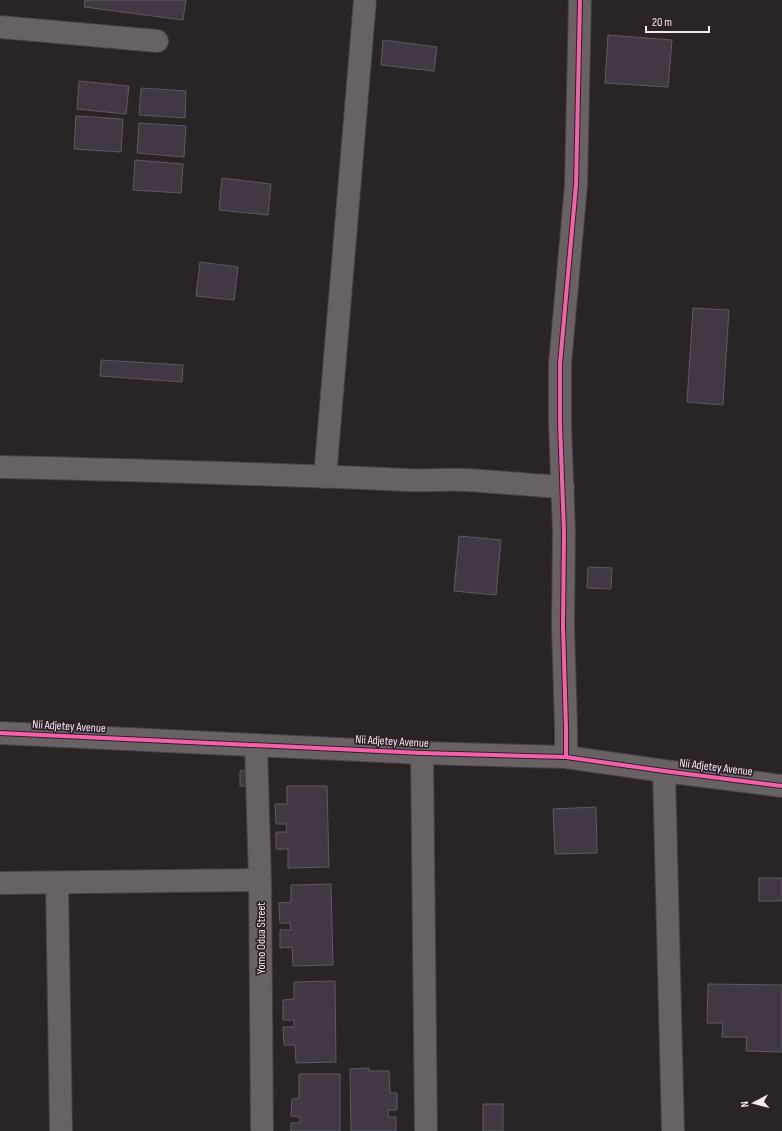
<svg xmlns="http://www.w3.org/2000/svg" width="782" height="1131" font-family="'Sofia Sans Condensed',sans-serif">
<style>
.building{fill:#413844;stroke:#5f5a5f}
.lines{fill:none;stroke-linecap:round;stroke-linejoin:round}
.minor-casing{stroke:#484145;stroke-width:24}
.minor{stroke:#686265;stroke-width:22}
.cycleway-casing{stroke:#2e2028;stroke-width:6}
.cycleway{stroke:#f560ab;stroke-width:4}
.labels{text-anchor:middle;stroke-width:3.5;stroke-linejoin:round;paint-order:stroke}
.street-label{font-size:12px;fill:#f4e9ef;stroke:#2e2028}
</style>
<rect width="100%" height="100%" fill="#2a2427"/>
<g class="building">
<polygon points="85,0 186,0 183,20 84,7"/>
<polygon points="608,35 672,40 668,87 605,83"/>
<polygon points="383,40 437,47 434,71 381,65"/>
<polygon points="79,81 129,86 126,114 77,109"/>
<polygon points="141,88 186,91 185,118 139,115"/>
<polygon points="76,116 123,119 121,152 74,149"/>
<polygon points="139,123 186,126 184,157 137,153"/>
<polygon points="135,160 183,164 181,193 133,190"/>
<polygon points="222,178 271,184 268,215 219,210"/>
<polygon points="200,262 238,267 234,300 196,296"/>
<polygon points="693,308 729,310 723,405 687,402"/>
<polygon points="101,360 183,365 182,382 100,376"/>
<polygon points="459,536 501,540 496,595 454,591"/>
<polygon points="588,567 612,568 611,589 587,588"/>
<polygon points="253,770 253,786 240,786 240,771"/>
<polygon points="287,786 327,786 329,867 288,868 288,849 276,849 276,832 287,832 286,824 276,824 275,804 287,804"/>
<polygon points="596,807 597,853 555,854 553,809"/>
<rect x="759" y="878" width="23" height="23"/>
<polygon points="331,884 333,965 293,966 292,947 280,948 280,930 291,930 290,923 280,923 279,903 291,902 291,885"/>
<polygon points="335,981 336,1062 296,1063 295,1045 284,1045 283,1027 294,1027 294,1020 283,1020 283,1000 294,999 294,982"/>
<polygon points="708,984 782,985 782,1052 746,1051 747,1037 722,1037 723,1023 707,1023"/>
<polygon points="369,1068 369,1071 389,1071 390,1093 397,1093 397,1110 388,1110 388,1117 396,1117 396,1131 351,1131 350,1069"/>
<polygon points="299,1074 340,1074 340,1131 291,1131 291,1123 300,1123 300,1117 291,1116 292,1099 299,1098"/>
<rect x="483" y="1104" width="20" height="27"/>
</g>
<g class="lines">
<g class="minor-casing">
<g id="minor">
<polyline points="0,27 157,41"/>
<path d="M0 467C135 470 270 474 406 480 426 481 446 479 466 480 498 482 531 485 563 487"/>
<polyline points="325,477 365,0"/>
<polyline points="0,733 422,753 566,757 664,771 782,786"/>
<polyline points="256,745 260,880 262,1131"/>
<polyline points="422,753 426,1131"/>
<polyline points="566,757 566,728 563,626 564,532 560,424 560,364 576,185 580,0"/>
<polyline points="664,771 673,1131"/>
<polyline points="0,883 260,880"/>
<polyline points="57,883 61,1131"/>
</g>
</g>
<use href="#minor" class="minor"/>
<g class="cycleway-casing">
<g id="cycleway">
<polyline points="0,733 422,753 566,757 664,771 782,786"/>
<polyline points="566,757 566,728 563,626 564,532 560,424 560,364 576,185 580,0"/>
</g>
</g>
<use href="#cycleway" class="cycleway"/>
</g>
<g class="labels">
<g class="street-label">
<text transform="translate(69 726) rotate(3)" y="4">Nii Adjetey Avenue</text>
<text transform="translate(392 741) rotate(3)" y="4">Nii Adjetey Avenue</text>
<text transform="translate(716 767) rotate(7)" y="4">Nii Adjetey Avenue</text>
<text transform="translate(261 938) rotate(-90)" y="4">Yomo Odua Street</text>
</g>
</g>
<g transform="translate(754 1103) rotate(263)" stroke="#2e2028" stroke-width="3" paint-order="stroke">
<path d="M0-3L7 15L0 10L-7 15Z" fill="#f4e9ef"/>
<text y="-6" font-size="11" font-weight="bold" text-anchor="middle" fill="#f4e9ef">N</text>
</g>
<path d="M646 26v6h63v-6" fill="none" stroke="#f4e9ef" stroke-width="2"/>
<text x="652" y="26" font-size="12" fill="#f4e9ef" stroke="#2e2028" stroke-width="3" paint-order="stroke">20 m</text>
</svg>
